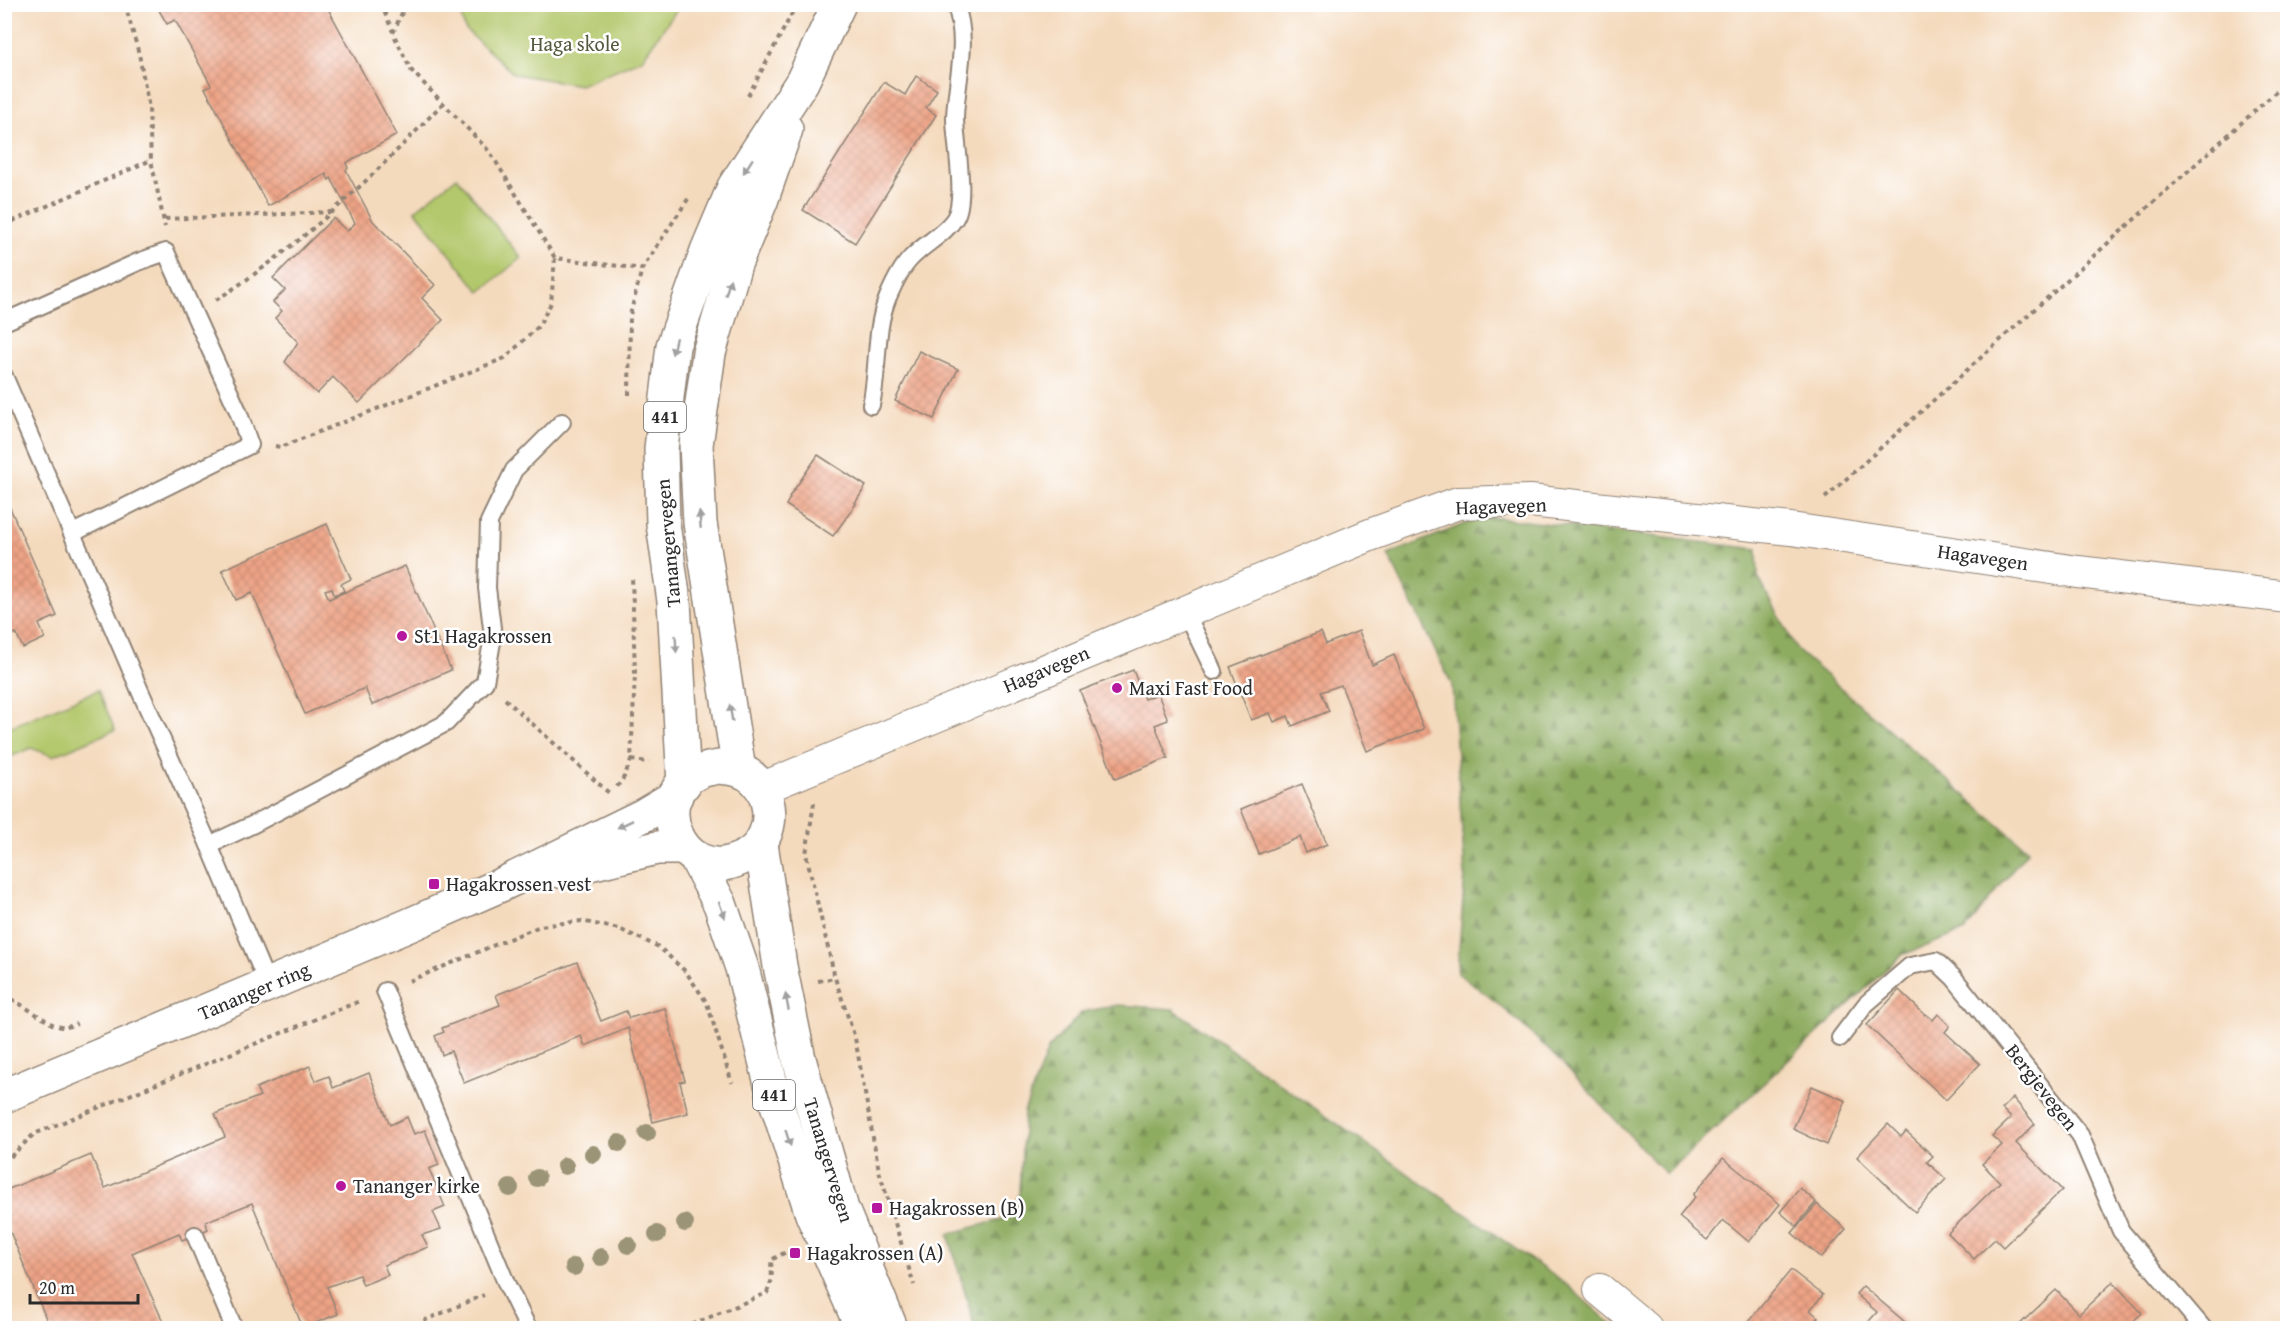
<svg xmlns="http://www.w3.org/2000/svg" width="2292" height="1333" font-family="'Gentium Book Plus',serif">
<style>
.forest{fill:url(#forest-firs);stroke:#5c6c46;stroke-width:1.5}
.park{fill:#b3c86c;stroke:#6f7a4c;stroke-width:1.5}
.building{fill:url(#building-cross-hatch)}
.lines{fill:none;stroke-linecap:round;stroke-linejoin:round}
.service-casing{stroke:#908274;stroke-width:20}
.minor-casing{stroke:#908274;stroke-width:34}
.secondary-casing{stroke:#908274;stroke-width:36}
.primary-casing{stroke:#908274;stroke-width:36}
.path{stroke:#908274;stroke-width:4;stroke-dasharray:4.5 4.5;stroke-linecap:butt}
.service{stroke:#fff;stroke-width:16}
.minor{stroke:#fff;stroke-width:32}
.secondary{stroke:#fff;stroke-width:33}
.primary{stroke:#fff;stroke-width:33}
.tree{fill:#9c9477}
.oneway{fill:#a0a0a0}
.poi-dot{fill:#b5179e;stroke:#fff;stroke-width:2}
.labels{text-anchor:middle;stroke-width:5;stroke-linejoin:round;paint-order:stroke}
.shield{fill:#fff;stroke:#6b6b6b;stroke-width:1.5}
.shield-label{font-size:18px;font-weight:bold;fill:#2b2b2b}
.park-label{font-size:20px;fill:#545a3e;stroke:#fff}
.street-label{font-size:20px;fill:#2b2b2b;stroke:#fff}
.poi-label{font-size:20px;fill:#2b2b2b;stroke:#fff;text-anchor:start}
</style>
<defs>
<pattern id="forest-firs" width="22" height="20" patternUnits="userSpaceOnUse" patternTransform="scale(1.5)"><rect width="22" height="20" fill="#8eac60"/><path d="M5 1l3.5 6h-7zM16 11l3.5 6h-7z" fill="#748c4f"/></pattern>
<pattern id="building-cross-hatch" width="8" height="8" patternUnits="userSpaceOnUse" patternTransform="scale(1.5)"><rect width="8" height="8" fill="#eda385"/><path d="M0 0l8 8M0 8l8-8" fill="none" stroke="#cb8c73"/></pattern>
</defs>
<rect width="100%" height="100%" fill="#fff"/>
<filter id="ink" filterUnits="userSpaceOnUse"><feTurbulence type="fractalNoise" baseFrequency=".0167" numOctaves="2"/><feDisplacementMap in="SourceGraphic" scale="12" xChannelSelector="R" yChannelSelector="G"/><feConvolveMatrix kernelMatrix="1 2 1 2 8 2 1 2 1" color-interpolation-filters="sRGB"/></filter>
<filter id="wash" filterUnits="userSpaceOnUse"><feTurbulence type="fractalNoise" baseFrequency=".008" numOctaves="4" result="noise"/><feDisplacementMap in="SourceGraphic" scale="24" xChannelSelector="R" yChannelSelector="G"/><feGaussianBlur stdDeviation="1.35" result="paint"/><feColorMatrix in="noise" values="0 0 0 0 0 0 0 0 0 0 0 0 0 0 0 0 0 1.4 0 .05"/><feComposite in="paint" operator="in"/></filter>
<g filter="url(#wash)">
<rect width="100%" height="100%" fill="#f4dabd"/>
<g class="forest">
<path d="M1484 516 1757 549 1758 577 1798 651 2028 850 1965 931 1902 955 1666 1174C1601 1106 1534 1025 1457 973L1465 875 1452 685 1388 555Z"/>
<polygon points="1118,1005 1173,1009 1567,1285 1616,1328 975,1328 948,1234 1011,1217 1020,1193 1024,1112 1048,1049 1082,1012"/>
</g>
<g class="park">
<polygon points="458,5 458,4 680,5 642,59 580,85 514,74 465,29"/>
<polygon points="457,177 521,258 480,292 415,210"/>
<polygon points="98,690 115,730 53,756 31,748 5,759 5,729"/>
</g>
<g id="blocks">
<g class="building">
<polygon points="156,5 326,5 397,135 346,163 348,168 346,170 373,221 435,285 422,298 443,320 359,403 333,377 317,394 285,362 298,342 275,318 282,311 273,302 285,290 273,278 333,218 347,231 355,223 331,178 329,180 326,174 268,206 205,88 211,85 175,20 167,24"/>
<polygon points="916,76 937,90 926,108 936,115 855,243 803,210 884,82 905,95"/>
<polygon points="919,351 958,369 934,419 895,401"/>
<polygon points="818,455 866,486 855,503 856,504 833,536 786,505 790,498 789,497"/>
<polygon points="4,494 57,616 39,624 45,638 23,648 16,633 9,636 4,624"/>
<polygon points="327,524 351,579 341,584 344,591 334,595 332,588 325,590 329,599 405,566 451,670 372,705 365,688 305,714 252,593 236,600 222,570"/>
<polygon points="1359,631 1372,665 1394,655 1424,729 1367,751 1341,685 1321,692 1329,711 1292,726 1288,716 1274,722 1270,713 1251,720 1230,667 1321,632 1326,644"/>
<polygon points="1133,670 1144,699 1158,694 1168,720 1155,725 1168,758 1115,779 1080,691"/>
<polygon points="1302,784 1327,844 1306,853 1300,837 1259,854 1241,809"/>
<polygon points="577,962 601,1021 626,1011 629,1018 665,1008 685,1081 680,1082 688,1113 653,1122 628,1028 585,1046 581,1036 464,1083 451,1051 442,1055 435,1036 444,1032 442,1028 500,1005 496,995"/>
<polygon points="1899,990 1925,1015 1926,1014 1933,1020 1938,1014 1950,1026 1945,1032 1980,1064 1946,1100 1867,1025"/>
<polygon points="310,1066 316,1081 329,1076 333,1088 369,1073 390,1125 407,1117 414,1134 425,1130 439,1165 429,1169 445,1207 433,1212 441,1229 422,1235 428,1247 384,1265 388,1275 363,1285 359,1275 327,1287 338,1314 303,1328 252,1203 205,1222 208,1229 195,1235 182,1240 179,1233 132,1253 166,1328 50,1328 4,1217 4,1191 91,1155 105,1188 225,1137 215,1114 260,1096 256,1088"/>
<polygon points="1812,1086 1846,1101 1827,1145 1793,1129"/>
<polygon points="2013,1098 2035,1124 2016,1143 2062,1190 2003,1247 1995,1239 1974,1259 1948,1233 2000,1182 1982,1164 2002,1145 1992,1136 2011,1118 2002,1109"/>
<polygon points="1888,1124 1901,1137 1906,1131 1933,1156 1927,1162 1946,1179 1915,1212 1857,1157"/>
<polygon points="1723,1158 1780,1204 1749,1242 1723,1220 1707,1240 1679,1217 1695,1197 1693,1195"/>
<polygon points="1800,1188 1816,1202 1796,1226 1780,1212"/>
<polygon points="1817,1204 1846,1229 1821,1258 1792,1233"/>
<polygon points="1791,1270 1823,1295 1810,1310 1818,1317 1808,1328 1743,1328"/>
<polygon points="2113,1282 2142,1313 2126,1328 2016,1328 2056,1290 2079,1314"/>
<polygon points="1863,1286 1912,1328 1863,1328 1877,1312 1856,1294"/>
</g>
</g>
</g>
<g filter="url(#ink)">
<use href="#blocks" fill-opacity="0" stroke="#908274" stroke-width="1.5"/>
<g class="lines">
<g class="service-casing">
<g id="service">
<polyline points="4,322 138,262 166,252 238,411 250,445 73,533"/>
<polyline points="4,376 141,693 209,845 268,985"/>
<path d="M871 405C879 370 874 330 888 297 894 283 901 268 911 258 924 244 945 234 955 218 967 199 955 142 955 118 956 80 970 41 955 4"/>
<polyline points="1185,611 1214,671"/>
<polyline points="209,845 254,824 446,723 485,682 493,636 487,588 489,522 514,470 562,422"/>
<polyline points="385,991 507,1285 528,1328"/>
<polyline points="1840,1038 1866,1004 1910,966 1936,961 1954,978 2080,1135 2121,1231 2203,1328"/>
<polyline points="195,1235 234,1328"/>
</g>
</g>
<g class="minor-casing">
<g id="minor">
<polyline points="763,788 1370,535 1458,503 1530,501 1791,529 2078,572 2288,597"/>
<polyline points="1600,1290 1646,1328"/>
</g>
</g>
<g class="secondary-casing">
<g id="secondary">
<polyline points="560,871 657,848 684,848"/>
<polyline points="4,1096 407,926 503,884 644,815 676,796"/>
</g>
</g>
<g class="primary-casing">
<g id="primary">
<path d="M719 767C725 768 732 768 738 770 768 779 777 817 761 842 756 850 748 856 740 859 680 887 643 793 701 771 707 769 713 768 719 767Z"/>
<polyline points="739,770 700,523 696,445 709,353 735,264 761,201 786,129"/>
<polyline points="684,784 674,601 663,524 661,449 673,346 707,251 734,187 802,82 839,4"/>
<polyline points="761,844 780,966 799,1059 842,1209 891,1328"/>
<polyline points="696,858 720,904 742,968 773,1092 812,1214 862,1328"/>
</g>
</g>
<g class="path">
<polyline points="125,4 139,54 149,108 151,160 165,227"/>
<polyline points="381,4 393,32"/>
<polyline points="406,4 393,33 411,70 490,152 555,258"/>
<polyline points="748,96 795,8"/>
<polyline points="165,219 332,212"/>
<polyline points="4,225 151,160"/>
<path d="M216 300C300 247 374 176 442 104"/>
<polyline points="629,395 630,315 642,269 690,196"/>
<polyline points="275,446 281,447 505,358 539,326 551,303 555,258 642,269"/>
<polyline points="1825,498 2288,81"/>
<polyline points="505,699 609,793"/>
<polyline points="631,760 649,762"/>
<polyline points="617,787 624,777 631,760 635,674 632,576"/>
<polyline points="814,803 806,854 835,978 855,1038 879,1171 914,1285"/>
<polyline points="409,981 540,926 581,921 619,929 659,947 686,972 707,1003 732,1083"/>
<polyline points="818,981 835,978"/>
<polyline points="4,994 52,1024 64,1028 77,1024"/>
<polyline points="4,1163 34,1134 360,1001"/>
<polyline points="407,1328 484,1295"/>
<polyline points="684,1328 767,1293 772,1279 771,1260 788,1251"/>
</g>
<use href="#service" class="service"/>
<use href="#minor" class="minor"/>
<use href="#secondary" class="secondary"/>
<use href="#primary" class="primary"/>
</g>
<g class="tree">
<circle cx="647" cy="1133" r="9"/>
<circle cx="619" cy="1143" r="9"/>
<circle cx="593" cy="1154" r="9"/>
<circle cx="565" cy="1166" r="9"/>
<circle cx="537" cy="1178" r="9"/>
<circle cx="510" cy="1188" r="9"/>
<circle cx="685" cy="1223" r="9"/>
<circle cx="657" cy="1234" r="9"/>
<circle cx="628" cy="1245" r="9"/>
<circle cx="601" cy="1257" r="9"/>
<circle cx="574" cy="1267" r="9"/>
</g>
<defs><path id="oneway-solid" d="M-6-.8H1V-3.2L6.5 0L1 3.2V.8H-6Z" transform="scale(1.5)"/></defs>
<g class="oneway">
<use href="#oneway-solid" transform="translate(748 166) rotate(123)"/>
<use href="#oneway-solid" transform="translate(728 287) rotate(-74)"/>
<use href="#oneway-solid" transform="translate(674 346) rotate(103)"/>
<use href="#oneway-solid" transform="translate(700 520) rotate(-95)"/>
<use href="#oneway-solid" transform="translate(676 644) rotate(87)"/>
<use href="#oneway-solid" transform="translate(731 713) rotate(-99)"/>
<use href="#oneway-solid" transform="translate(625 824) rotate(154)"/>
<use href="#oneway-solid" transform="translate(722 910) rotate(70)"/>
<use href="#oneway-solid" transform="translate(787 1002) rotate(-101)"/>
<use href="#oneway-solid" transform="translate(788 1138) rotate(72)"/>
</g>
</g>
<g class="poi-dot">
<circle cx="402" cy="636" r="6"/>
<circle cx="1117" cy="688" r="6"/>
<rect x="428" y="878" width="12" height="12" rx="3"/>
<circle cx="341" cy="1186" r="6"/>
<rect x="871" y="1202" width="12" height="12" rx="3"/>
<rect x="789" y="1247" width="12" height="12" rx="3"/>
</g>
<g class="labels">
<g class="shield">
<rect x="644" y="402" width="42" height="30" rx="4.5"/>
<rect x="753" y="1080" width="42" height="30" rx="4.5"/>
</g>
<g class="shield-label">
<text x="665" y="423">441</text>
<text x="774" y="1101">441</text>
</g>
<g class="park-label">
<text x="575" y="51">Haga skole</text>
</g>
<g class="street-label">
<text transform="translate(1501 506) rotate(-2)" y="7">Hagavegen</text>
<text transform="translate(668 543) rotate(-95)" y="7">Tanangervegen</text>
<text transform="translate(1983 557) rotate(8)" y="7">Hagavegen</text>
<text transform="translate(1046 669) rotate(-23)" y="7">Hagavegen</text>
<text transform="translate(254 991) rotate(-23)" y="7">Tananger ring</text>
<text transform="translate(2042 1087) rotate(52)" y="7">Bergjevegen</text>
<text transform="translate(829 1160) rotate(73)" y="7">Tanangervegen</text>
</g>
<g class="poi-label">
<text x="414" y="643">St1 Hagakrossen</text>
<text x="1129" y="695">Maxi Fast Food</text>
<text x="446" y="891">Hagakrossen vest</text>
<text x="353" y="1193">Tananger kirke</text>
<text x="889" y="1215">Hagakrossen (B)</text>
<text x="807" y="1260">Hagakrossen (A)</text>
</g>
</g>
<rect width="2292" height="1333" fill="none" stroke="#fff" stroke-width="24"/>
<path d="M30 1294v9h108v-9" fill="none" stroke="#2b2b2b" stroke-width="3"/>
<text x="39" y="1294" font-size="18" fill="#2b2b2b" stroke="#ffffff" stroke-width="4.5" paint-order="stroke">20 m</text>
</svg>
